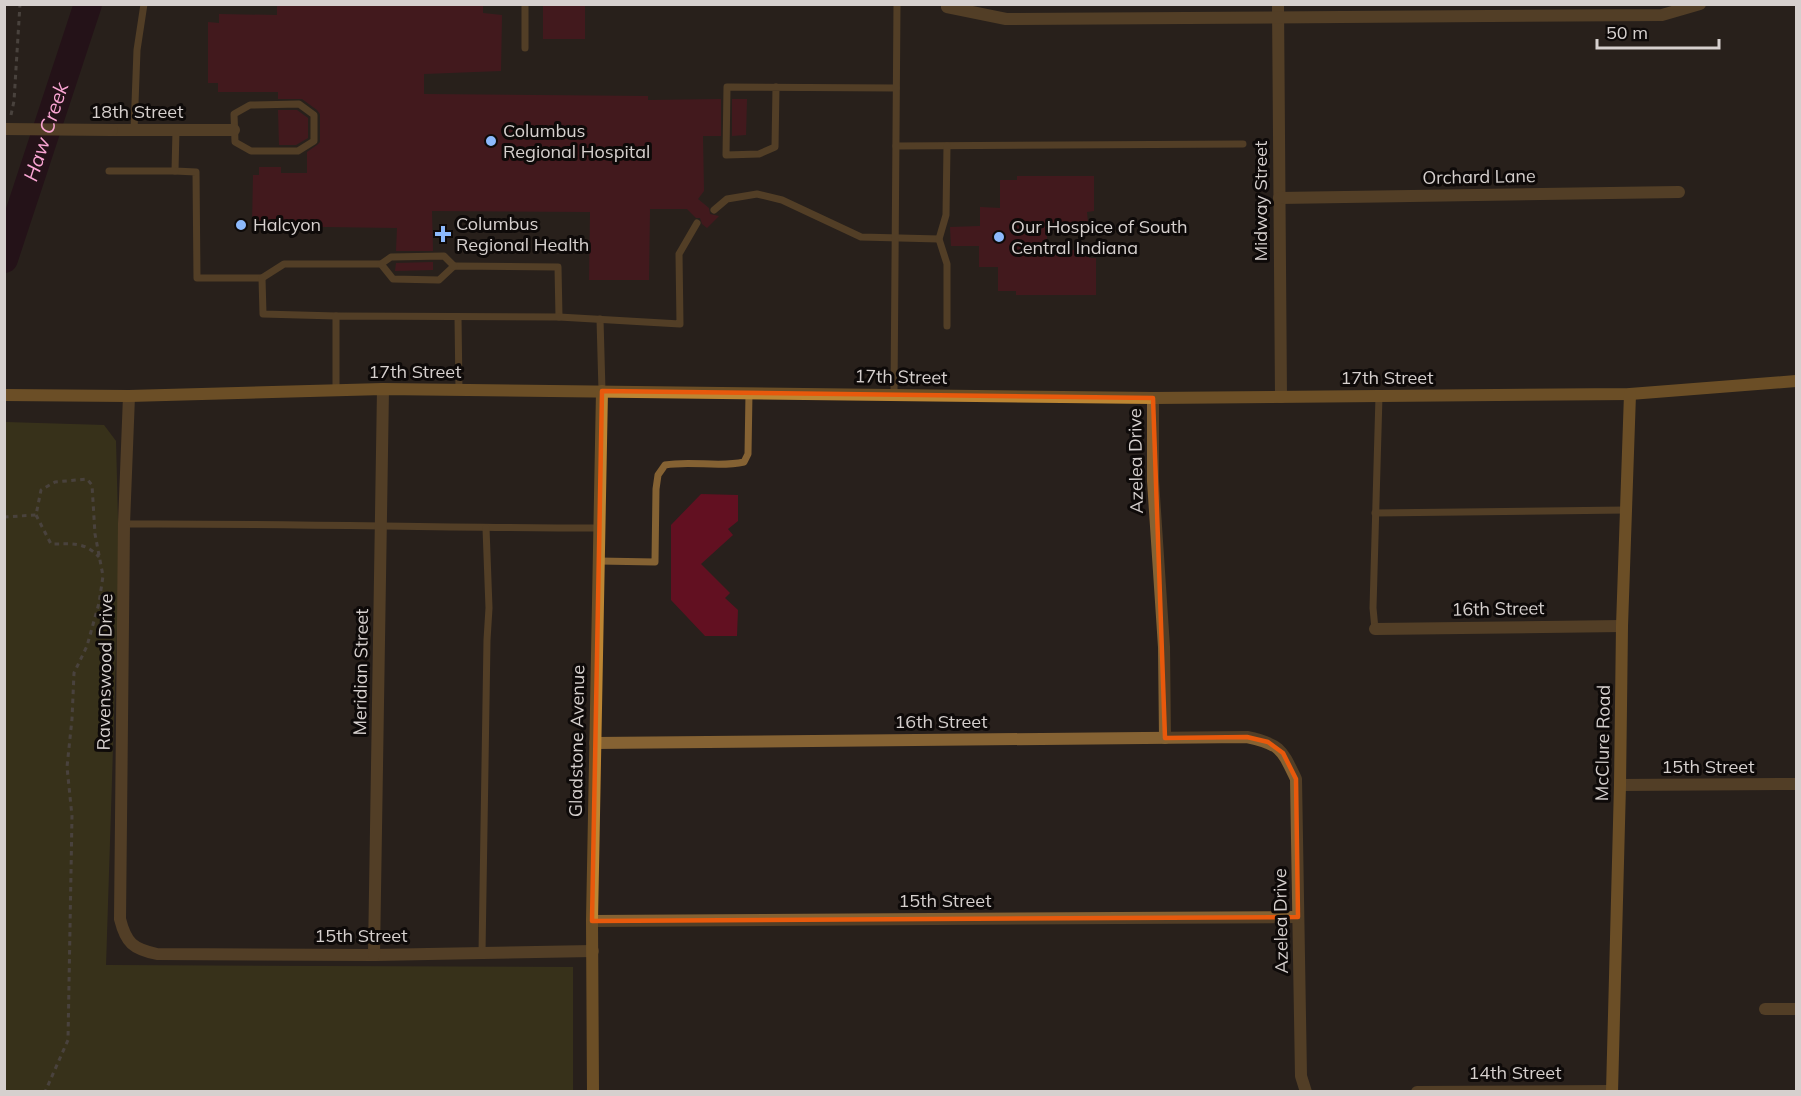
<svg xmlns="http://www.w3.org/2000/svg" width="1801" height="1096" font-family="Mulish,sans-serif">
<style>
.green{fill:#4b4619}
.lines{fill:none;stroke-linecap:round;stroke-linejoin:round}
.river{stroke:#210014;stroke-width:28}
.building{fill:#621021}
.path{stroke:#726b67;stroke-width:3;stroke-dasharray:4.5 4.5;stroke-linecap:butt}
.lane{stroke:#856233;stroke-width:7}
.street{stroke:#856233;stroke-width:12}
.secondary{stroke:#bd8633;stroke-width:12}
.street-bridge{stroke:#856233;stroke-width:12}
.marked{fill:none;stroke:#e8590c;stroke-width:4.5;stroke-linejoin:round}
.poi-dot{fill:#8cb9fc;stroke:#0e0a09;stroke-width:2}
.labels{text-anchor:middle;stroke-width:6;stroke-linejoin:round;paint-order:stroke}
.street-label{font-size:18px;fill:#d6d0ce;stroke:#0e0a09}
.poi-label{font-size:18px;fill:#d6d0ce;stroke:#0e0a09;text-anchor:start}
.water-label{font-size:20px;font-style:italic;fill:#faa5d3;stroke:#0e0a09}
</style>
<rect width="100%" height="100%" fill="#28201c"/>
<polygon class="green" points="5,422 104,425 116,441 119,561 106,965 573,967 573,1091 5,1091"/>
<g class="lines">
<path class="river" id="s1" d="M4 259 88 4"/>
</g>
<g class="building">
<polygon points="277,4 483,4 483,13 502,15 501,71 424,74 424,94 648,96 648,100 721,99 721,136 703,136 704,191 698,199 709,208 710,214 719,216 707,228 702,224 700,218 696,218 687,209 650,209 649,280 589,280 590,212 432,211 433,251 396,251 397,228 252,226 253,175 259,175 259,167 281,167 281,173 307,173 307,152 317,145 320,142 320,114 317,110 302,99 278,99 278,92 218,92 218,83 208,83 208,22 219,23 219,14 277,15"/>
<rect x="543" y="4" width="42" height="35"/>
<polygon points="732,99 747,99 746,135 732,136"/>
<polygon points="278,110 297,110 308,118 308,138 296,145 279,145"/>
<polygon points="1017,176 1094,176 1094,211 1087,212 1088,222 1047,223 1047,250 1089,250 1089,258 1096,258 1096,295 1016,295 1016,291 998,291 998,267 979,267 979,246 951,246 950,227 980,226 980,207 1000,208 1000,180 1017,180"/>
<polygon points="433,262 433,270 395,271 396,263"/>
<polygon points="701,494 738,495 738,521 728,529 733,535 701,564 730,593 725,598 738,610 737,636 705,636 671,600 671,525"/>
</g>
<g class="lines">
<g class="path">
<polyline points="11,115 14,101 20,4"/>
<path d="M36 515 51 544C71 544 84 541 99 557"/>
<polyline points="4,517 36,515 41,490 55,482 87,479 92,485 95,534 103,576 99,603 87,646 74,673 72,719 67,767 72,816 68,1040 45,1092"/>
</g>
<g class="lane">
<polyline points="525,4 525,48"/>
<polyline points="776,87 775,147 759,154 726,155 727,87 896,88"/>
<polygon points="299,104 314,115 314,141 298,151 251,151 235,142 234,114 250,105"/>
<polyline points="134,130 137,50 144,4"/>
<polyline points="176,130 175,171 196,172 197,278 262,278 284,264 381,264 393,279 439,280 454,266 558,267 559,317"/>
<polyline points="896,146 1243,144"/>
<polyline points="109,171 175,171"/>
<polyline points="714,210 727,199 757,194 782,200 861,237 939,239"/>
<polyline points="381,264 391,257 444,256 454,266"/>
<polyline points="262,278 263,314 336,316"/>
<polyline points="458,317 459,390"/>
<polyline points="600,319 602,391"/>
<polyline points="947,326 947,264 939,239 946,215 947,146"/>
<polyline points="336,390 336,316 559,317 680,324 679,254 697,223"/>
<polyline points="894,395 897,4"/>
<polyline points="1375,513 1626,510"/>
<path d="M124 524C283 523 441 528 599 528"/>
<path d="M599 561 655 562 656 489 658 475 665 465C692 460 718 468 744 462L748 454 749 393"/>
<polyline points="1375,629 1373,608 1379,396"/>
<polyline points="482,953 487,640 489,608 486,528"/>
</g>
<g class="street">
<polyline points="1278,4 1281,397"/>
<polyline points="947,7 1006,19 1662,15 1700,4"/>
<polyline points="112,130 234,130"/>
<polyline points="1279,198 1679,192"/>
<path d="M129 396 124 524 120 919C126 943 133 949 157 954L374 955 593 951"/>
<polyline points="1153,398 1153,481 1164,647 1165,738"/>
<polyline points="1375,629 1622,626"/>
<path d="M595 743 1247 737C1281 744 1282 750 1296 779L1301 1076 1306 1092"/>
<polyline points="1620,785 1796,784"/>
<polyline points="592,921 1298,917"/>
<polyline points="374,955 383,389"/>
<polyline points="1765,1009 1796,1009"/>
<polyline points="1417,1092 1612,1091"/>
</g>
<g class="secondary">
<polyline points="4,395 129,396 383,389 1153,398 1379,396 1630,394 1796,381"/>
<polyline points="593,1092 592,921 602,391"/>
<polyline points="1612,1092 1620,785 1622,626 1630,394"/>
</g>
<polyline class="street-bridge" points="4,129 112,130"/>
</g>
<path d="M0 0H1801V1096H0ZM602 391 1153 398 1165 738 1247 737 1268 742 1283 753 1296 779 1298 917 592 921Z" fill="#28201c" fill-opacity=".55" fill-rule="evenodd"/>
<path class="marked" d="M602 391 1153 398 1165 738 1247 737 1268 742 1283 753 1296 779 1298 917 592 921Z"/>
<g class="poi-dot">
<circle cx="491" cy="141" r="6"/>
<circle cx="241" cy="225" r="6"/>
<path d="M440 225h6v6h6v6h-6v6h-6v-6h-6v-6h6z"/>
<circle cx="999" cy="237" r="6"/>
</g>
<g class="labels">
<g class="street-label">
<text x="137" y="118">18th Street</text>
<text transform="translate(1479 177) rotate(-1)" y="6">Orchard Lane</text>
<text transform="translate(1261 201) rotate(-90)" y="6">Midway Street</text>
<text x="415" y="378">17th Street</text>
<text transform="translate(901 377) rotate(1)" y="6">17th Street</text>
<text x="1387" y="384">17th Street</text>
<text transform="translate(1136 461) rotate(-91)" y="6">Azelea Drive</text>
<text transform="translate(1498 609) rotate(-1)" y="6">16th Street</text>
<text transform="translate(105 672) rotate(-89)" y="6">Ravenswood Drive</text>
<text transform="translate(361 672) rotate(-89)" y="6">Meridian Street</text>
<text x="941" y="728">16th Street</text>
<text transform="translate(577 741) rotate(-89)" y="6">Gladstone Avenue</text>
<text transform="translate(1603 743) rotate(-89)" y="6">McClure Road</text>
<text x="1708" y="773">15th Street</text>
<text x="945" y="907">15th Street</text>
<text transform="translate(1281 921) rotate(-91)" y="6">Azelea Drive</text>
<text x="361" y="942">15th Street</text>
<text x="1515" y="1079">14th Street</text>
</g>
<g class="poi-label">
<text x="503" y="137">Columbus<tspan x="503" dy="21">Regional Hospital</tspan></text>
<text x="456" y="230">Columbus<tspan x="456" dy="21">Regional Health</tspan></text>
<text x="253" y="231">Halcyon</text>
<text x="1011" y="233">Our Hospice of South<tspan x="1011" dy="21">Central Indiana</tspan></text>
</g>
<g class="water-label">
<text dy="7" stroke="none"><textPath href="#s1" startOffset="134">Haw Creek</textPath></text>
</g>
</g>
<rect width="1801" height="1096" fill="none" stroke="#d6d0ce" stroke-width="12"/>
<path d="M1597 39v9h122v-9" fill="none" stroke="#d6d0ce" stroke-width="3"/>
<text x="1606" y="39" font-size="18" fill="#d6d0ce" stroke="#0e0a09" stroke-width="4.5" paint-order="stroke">50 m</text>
</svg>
